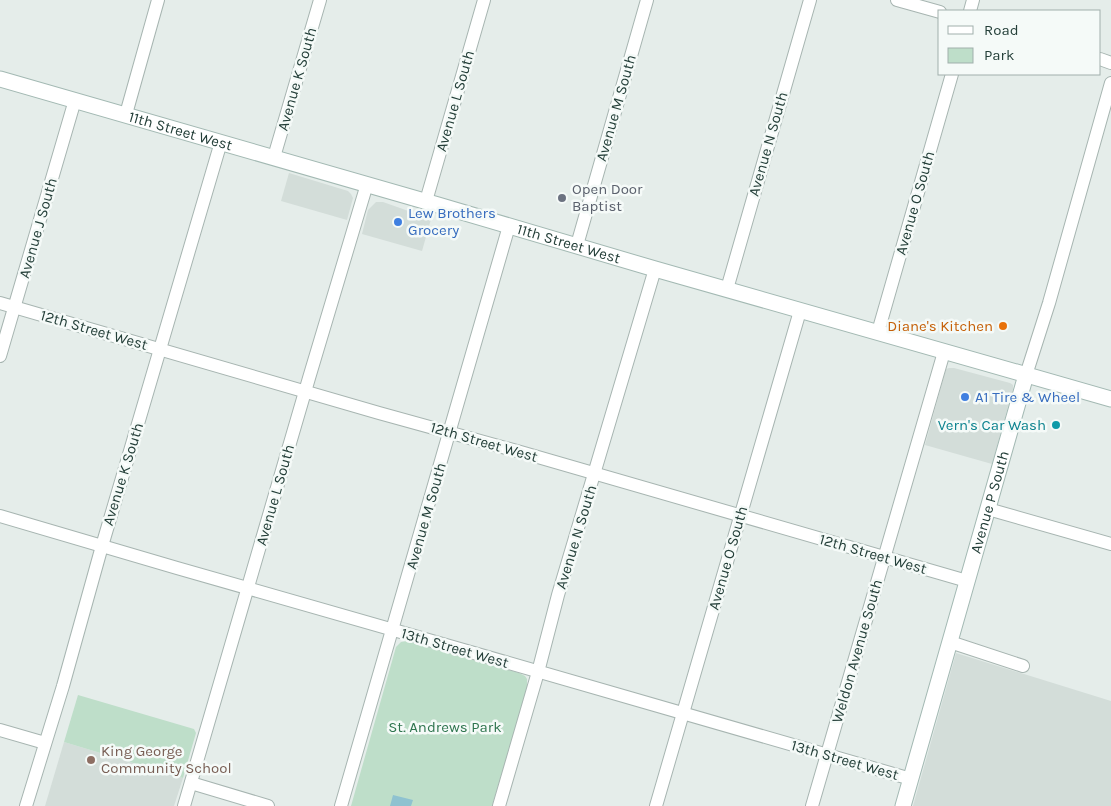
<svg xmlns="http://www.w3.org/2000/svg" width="1111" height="806" font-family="Karla,sans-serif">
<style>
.built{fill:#d3ddd9}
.green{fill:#bedec9}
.water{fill:#8fc2d0}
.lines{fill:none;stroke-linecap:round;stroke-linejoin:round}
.street-casing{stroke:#a7b5b1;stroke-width:14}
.secondary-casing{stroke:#a3b9b3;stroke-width:17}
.street{stroke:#fff;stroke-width:12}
.secondary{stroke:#fff;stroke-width:15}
.worship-dot{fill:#6b7280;stroke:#f5faf8;stroke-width:2}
.shop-dot{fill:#3f7fe0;stroke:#f5faf8;stroke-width:2}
.food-dot{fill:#e8710a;stroke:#f5faf8;stroke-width:2}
.culture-dot{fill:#0f9aa8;stroke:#f5faf8;stroke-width:2}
.education-dot{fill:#8d6e63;stroke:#f5faf8;stroke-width:2}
.labels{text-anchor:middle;stroke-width:5;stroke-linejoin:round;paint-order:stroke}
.street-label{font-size:15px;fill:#243f39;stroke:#f5faf8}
.worship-label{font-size:15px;fill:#5b616d;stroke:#f5faf8;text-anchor:start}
.shop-label{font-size:15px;fill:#366cbe;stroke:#f5faf8;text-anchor:start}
.food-label{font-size:15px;fill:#c56008;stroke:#f5faf8;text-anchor:end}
.culture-label{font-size:15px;fill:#0d838f;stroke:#f5faf8;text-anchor:end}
.park-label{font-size:15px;fill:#2f754f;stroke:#f5faf8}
.education-label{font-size:15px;fill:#785e54;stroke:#f5faf8;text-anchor:start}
</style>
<rect width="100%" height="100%" fill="#e5edea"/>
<g class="built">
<polygon points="289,173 348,191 351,194 353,198 347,220 281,201"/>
<polygon points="376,202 383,202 431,219 422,251 362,234 368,210"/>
<polygon points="949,368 954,368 1010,383 1013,385 1013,389 992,464 925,445 946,369"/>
<polygon points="956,653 1111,701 1111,806 913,806"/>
<polygon points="64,742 183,778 174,806 45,806"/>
</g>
<g class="green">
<polygon points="407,641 519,673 525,676 527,679 527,689 492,806 351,806 396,647 401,642"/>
<polygon points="78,695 194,729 196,733 183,778 64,742"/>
</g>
<polygon class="water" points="393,795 413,800 411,806 390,806"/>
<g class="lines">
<g class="street-casing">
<g id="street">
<polyline points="897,0 940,12"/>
<polyline points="970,11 973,0"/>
<polyline points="1100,59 1111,63"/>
<polyline points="126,114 158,0"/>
<polyline points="274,157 320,0"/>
<polyline points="426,201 484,0"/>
<polyline points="577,245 647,0"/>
<polyline points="727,289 810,0"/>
<polyline points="0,303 379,413 524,453 967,581"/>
<polyline points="878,332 952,74"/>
<polyline points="0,356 75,100"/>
<polyline points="1026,375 1049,303 1111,83"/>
<polyline points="988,509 1111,544"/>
<polyline points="0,516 177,568 467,651 911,779"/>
<polyline points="950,642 1023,666"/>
<polyline points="0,730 45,743"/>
<polyline points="191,783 268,806"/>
<polyline points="26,806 63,686 102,546 221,142"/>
<polyline points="184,806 309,378 367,184"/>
<polyline points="341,806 509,226"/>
<polyline points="499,806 538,672 558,595 655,269"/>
<polyline points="656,806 800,311"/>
<polyline points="812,806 944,352"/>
</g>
</g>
<g class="secondary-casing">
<g id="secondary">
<path id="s1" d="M0 79 438 205 655 269 1111 399"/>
<path id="s2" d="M903 806 1026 375"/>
</g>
</g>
<use href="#street" class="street"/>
<use href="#secondary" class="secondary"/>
</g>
<circle class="worship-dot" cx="562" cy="198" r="5"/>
<g class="shop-dot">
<circle cx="398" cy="222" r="5"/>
<circle cx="965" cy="397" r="5"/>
</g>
<circle class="food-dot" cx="1003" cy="326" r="5"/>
<circle class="culture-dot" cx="1056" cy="425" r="5"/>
<circle class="education-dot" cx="91" cy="760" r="5"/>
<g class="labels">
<g class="street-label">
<text transform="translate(297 79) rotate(-74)" y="5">Avenue K South</text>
<text transform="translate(455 101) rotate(-74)" y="5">Avenue L South</text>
<text transform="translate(616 108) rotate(-74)" y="5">Avenue M South</text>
<text dy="5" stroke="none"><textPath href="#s1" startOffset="188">11th Street West</textPath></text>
<text transform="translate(768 144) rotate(-74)" y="5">Avenue N South</text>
<text transform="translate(915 203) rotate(-74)" y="5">Avenue O South</text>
<text transform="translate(38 228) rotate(-74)" y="5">Avenue J South</text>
<text dy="5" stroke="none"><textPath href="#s1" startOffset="592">11th Street West</textPath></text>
<text transform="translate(94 330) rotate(16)" y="5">12th Street West</text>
<text transform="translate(484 442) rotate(16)" y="5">12th Street West</text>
<text transform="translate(123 474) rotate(-73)" y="5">Avenue K South</text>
<text transform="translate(275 495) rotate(-74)" y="5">Avenue L South</text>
<text dy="5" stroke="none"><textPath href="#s2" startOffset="316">Avenue P South</textPath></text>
<text transform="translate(426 516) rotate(-74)" y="5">Avenue M South</text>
<text transform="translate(576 537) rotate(-73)" y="5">Avenue N South</text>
<text transform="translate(873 554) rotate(16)" y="5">12th Street West</text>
<text transform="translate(728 558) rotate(-74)" y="5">Avenue O South</text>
<text transform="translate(455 648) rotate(16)" y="5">13th Street West</text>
<text transform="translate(857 651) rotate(-74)" y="5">Weldon Avenue South</text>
<text transform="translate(845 760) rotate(16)" y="5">13th Street West</text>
</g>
<g class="worship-label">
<text x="572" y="194">Open Door<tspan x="572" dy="17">Baptist</tspan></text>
</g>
<g class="shop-label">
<text x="408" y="218">Lew Brothers<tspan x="408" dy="17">Grocery</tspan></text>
<text x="975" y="402">A1 Tire &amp; Wheel</text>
</g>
<g class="food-label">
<text x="993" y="331">Diane's Kitchen</text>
</g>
<g class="culture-label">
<text x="1046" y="430">Vern's Car Wash</text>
</g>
<g class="park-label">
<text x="445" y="732">St. Andrews Park</text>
</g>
<g class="education-label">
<text x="101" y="756">King George<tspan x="101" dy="17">Community School</tspan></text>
</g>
</g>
<rect x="938" y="10" width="162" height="65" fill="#f5faf8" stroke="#a1afac"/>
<rect x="948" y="26" width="25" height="8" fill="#ffffff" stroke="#a1afac"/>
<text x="984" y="35" font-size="15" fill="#243f39">Road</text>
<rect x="948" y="48" width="25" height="15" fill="#bedec9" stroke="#a1afac"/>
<text x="984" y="60" font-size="15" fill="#243f39">Park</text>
</svg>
